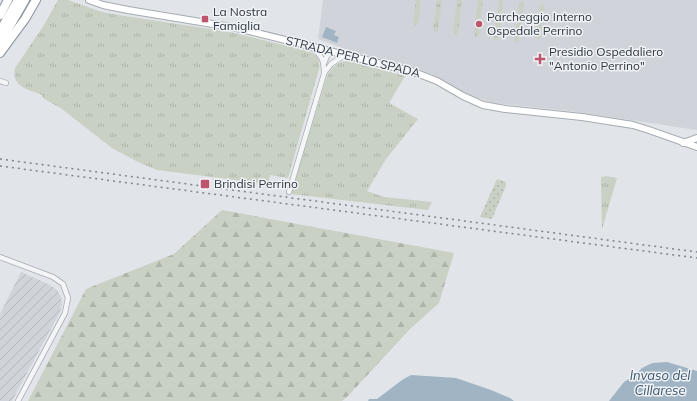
<svg xmlns="http://www.w3.org/2000/svg" width="697" height="401" font-family="Mulish,sans-serif">
<style>
.built{fill:#d0d4da}
.industrial{fill:url(#industrial-furrows)}
.grass{fill:url(#grass-tufts)}
.forest{fill:url(#forest-firs)}
.garden{fill:url(#garden-dots)}
.water{fill:#a0b4c4}
.lines{fill:none;stroke-linecap:round;stroke-linejoin:round}
.street-casing{stroke:#a7acb2;stroke-width:6}
.secondary-casing{stroke:#a7acb2;stroke-width:8}
.highway-casing{stroke:#8a939d;stroke-width:10}
.street{stroke:#f3f5f7;stroke-width:4.5}
.secondary{stroke:#fff;stroke-width:6}
.highway{stroke:#fff;stroke-width:8}
.rail{stroke:#7c8590;stroke-width:1.5;stroke-dasharray:2 4;stroke-linecap:butt}
.poi-dot{fill:#be556d;stroke:#f0f3f6;stroke-width:1.5}
.labels{text-anchor:middle;stroke-width:3;stroke-linejoin:round;paint-order:stroke}
.poi-label{font-size:12px;fill:#2b343e;stroke:#f0f3f6;text-anchor:start}
.street-label{font-size:12px;fill:#2b343e;stroke:#f0f3f6}
.water-label{font-size:13px;font-style:italic;fill:#3a556d;stroke:#f0f3f6}
</style>
<defs>
<pattern id="industrial-furrows" width="10" height="10" patternUnits="userSpaceOnUse"><rect width="10" height="10" fill="#d0d4da"/><path d="M-1 1l2-2M0 10L10 0M9 11l2-2" fill="none" stroke="#b3b7bc"/></pattern>
<pattern id="grass-tufts" width="24" height="20" patternUnits="userSpaceOnUse"><rect width="24" height="20" fill="#c8d1c3"/><path d="M3 7l-1-3M5 7V3M7 7l1-3M15 17l-1-3M17 17v-4M19 17l1-3" fill="none" stroke="#acb4a9"/></pattern>
<pattern id="forest-firs" width="22" height="20" patternUnits="userSpaceOnUse"><rect width="22" height="20" fill="#c8d1c3"/><path d="M5 1l3.5 6h-7zM16 11l3.5 6h-7z" fill="#acb4a9"/></pattern>
<pattern id="garden-dots" width="8" height="8" patternUnits="userSpaceOnUse"><rect width="8" height="8" fill="#c8d1c3"/><path d="M2 2h.1M6 6h.1" fill="none" stroke="#acb4a9" stroke-width="1.8" stroke-linecap="round"/></pattern>
</defs>
<rect width="100%" height="100%" fill="#e1e4e8"/>
<polygon class="built" points="323,0 697,0 697,130 570,111 493,103 459,91 432,74 413,67 353,52 318,39"/>
<polygon class="industrial" points="21,272 50,285 57,290 61,297 62,304 60,312 12,401 0,401 0,314"/>
<g class="grass">
<path d="M58 0H68L102 12 118 15 230 32 308 51C318 56 320 58 319 69L288 178 270 175 268 184 157 170 138 162 112 148 76 120 62 109 43 98 42 95C28 89 11 87 15 68L44 25Z"/>
<polygon points="416,0 421,0 418,22 416,25 414,24 413,22"/>
<polygon points="437,0 442,0 438,30 437,32 435,32 434,31 433,29"/>
<polygon points="457,0 462,0 458,32 457,34 455,35 454,34 453,32"/>
<polygon points="478,0 483,0 479,35 477,37 474,36 474,34"/>
<polygon points="499,0 502,0 503,2 499,37 498,39 496,40 494,39 494,37"/>
<polygon points="520,2 523,2 524,5 519,40 519,42 517,42 515,41 514,39 519,4"/>
<polygon points="542,4 544,5 544,7 541,37 540,39 538,39 535,37 539,6"/>
<path d="M348 61 405 76 389 103 418 119 386 159 367 191 384 197 432 202 428 210 291 194 327 76C333 67 336 62 348 61Z"/>
<polygon points="606,176 617,178 602,229 601,177"/>
</g>
<polygon class="forest" points="222,210 454,253 439,303 410,329 348,396 342,401 28,401 86,289 174,254"/>
<polygon class="garden" points="497,179 506,182 505,188 492,219 480,217"/>
<g class="water">
<polygon points="326,27 336,31 334,35 339,37 337,43 322,37"/>
<polygon points="667,362 697,371 697,401 609,401 624,382 634,376 642,368 648,365 653,363"/>
<polygon points="411,375 456,378 491,390 510,398 514,401 368,401 369,399 377,399 402,380"/>
</g>
<g class="lines">
<g class="street-casing">
<g id="street">
<polyline points="324,63 327,56 331,51"/>
<polyline points="325,72 331,64 345,55"/>
<polyline points="0,81 6,83"/>
<path d="M289 192 324 74C324 59 322 56 311 47"/>
<polyline points="0,257 53,277 63,284 68,298 65,313 18,401"/>
</g>
</g>
<g class="secondary-casing">
<g id="secondary">
<polyline points="89,0 103,5 128,10 237,28 414,72 437,81 463,96 483,105 505,109 582,117 633,125 649,130 697,147"/>
<polyline points="683,143 697,138"/>
</g>
</g>
<g class="highway-casing">
<g id="highway">
<polyline points="0,15 8,0"/>
<polyline points="0,31 18,0"/>
<polyline points="0,43 25,0"/>
<polyline points="0,53 25,19 36,0"/>
</g>
</g>
<use href="#street" class="street"/>
<use href="#secondary" class="secondary"/>
<use href="#highway" class="highway"/>
<g class="rail">
<polyline points="0,159 697,252"/>
<polyline points="0,166 697,258"/>
</g>
</g>
<g class="poi-dot">
<rect x="201" y="15" width="8" height="8" rx="2"/>
<circle cx="479" cy="24" r="4"/>
<path d="M538 53h4v4h4v4h-4v4h-4v-4h-4v-4h4z"/>
<rect x="200" y="179" width="10" height="10" rx="2"/>
</g>
<g class="labels">
<g class="poi-label">
<text x="213" y="16">La Nostra<tspan x="213" dy="14">Famiglia</tspan></text>
<text x="487" y="21">Parcheggio Interno<tspan x="487" dy="14">Ospedale Perrino</tspan></text>
<text x="549" y="56">Presidio Ospedaliero<tspan x="549" dy="14">"Antonio Perrino"</tspan></text>
<text x="214" y="188">Brindisi Perrino</text>
</g>
<g class="street-label">
<text transform="translate(353 57) rotate(14)" y="4">STRADA PER LO SPADA</text>
</g>
<g class="water-label">
<text x="660" y="380">Invaso del<tspan x="660" dy="15">Cillarese</tspan></text>
</g>
</g>
</svg>
